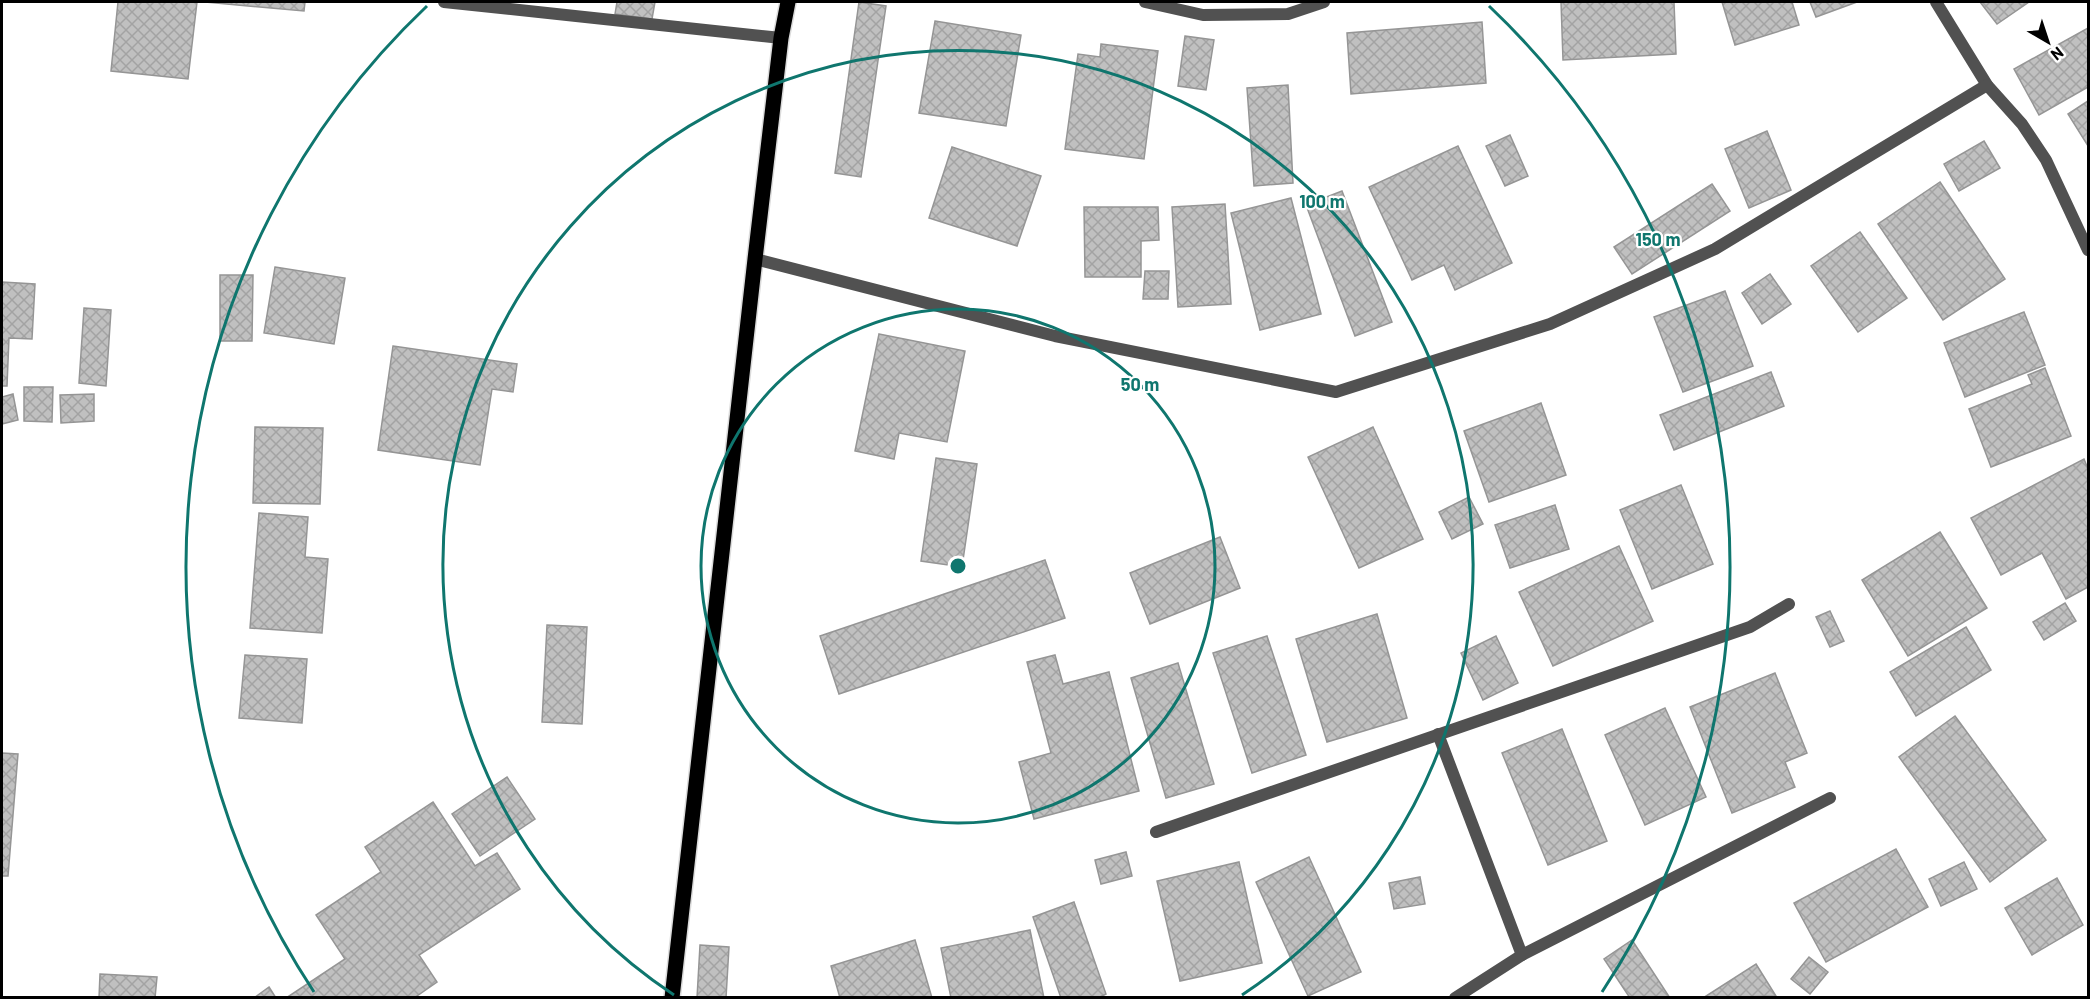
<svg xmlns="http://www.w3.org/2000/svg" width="2090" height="999" font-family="Barlow,sans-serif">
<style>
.building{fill:url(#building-cross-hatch);stroke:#959595;stroke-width:1.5}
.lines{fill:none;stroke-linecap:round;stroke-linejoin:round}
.primary-casing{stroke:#dbdbdb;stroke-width:18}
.service{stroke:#515151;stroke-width:12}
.minor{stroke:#515151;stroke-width:12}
.primary{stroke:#000;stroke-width:15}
.ring{fill:none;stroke:#0f766e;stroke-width:3}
.centre{fill:#0f766e;stroke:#fff;stroke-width:3}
.ring-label{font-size:18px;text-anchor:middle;font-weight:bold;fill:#0f766e;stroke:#fff;stroke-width:4.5;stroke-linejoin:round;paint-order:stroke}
</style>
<defs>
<pattern id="building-cross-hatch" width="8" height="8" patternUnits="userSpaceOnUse" patternTransform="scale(1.5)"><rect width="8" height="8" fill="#c0c0c0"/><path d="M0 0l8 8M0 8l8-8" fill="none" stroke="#a3a3a3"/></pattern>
</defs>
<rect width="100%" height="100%" fill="#fff"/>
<g class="building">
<polygon points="118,2 197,2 188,79 111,71"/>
<polygon points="205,2 305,2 304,11"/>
<polygon points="617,2 655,2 652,19 615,14"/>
<polygon points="859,2 886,6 861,177 835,173"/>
<polygon points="1561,2 1674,2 1676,54 1563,60"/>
<polygon points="1722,2 1792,2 1799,25 1735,45"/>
<polygon points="1810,2 1857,2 1816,17"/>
<polygon points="1980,2 2029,2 1997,24"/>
<polygon points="935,21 1021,35 1006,126 919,113"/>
<polygon points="1482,22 1486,83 1351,94 1347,33"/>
<polygon points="2088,28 2088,87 2039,115 2014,69"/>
<polygon points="1185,36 1214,40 1206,90 1178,86"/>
<polygon points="1101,44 1158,51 1144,159 1065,149 1078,54 1100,57"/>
<polygon points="1288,85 1293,183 1254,186 1247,88"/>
<polygon points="2088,101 2088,146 2068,114"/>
<polygon points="1767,131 1791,190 1749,208 1725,149"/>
<polygon points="1510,135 1528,176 1505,186 1486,146"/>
<polygon points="1984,141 2000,168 1959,191 1944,164"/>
<polygon points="1458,146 1512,263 1455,290 1444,265 1412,280 1369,187"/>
<polygon points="952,147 1041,176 1017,246 929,218"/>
<polygon points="1940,182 2005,279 1943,320 1878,224"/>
<polygon points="1712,184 1730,211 1632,274 1614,247"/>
<polygon points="1342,191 1392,322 1355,336 1306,205"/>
<polygon points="1291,198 1321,314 1260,330 1231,213"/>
<polygon points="1225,204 1231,304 1178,307 1172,207"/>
<polygon points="1084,207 1158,207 1159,240 1141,241 1141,277 1085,277"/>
<polygon points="1860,232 1907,298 1858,332 1811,266"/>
<polygon points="275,267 345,278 334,344 264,333"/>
<polygon points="1145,271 1169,271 1168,299 1143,299"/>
<polygon points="1770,274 1791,304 1762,324 1742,293"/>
<polygon points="220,275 253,275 252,341 220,341"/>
<polygon points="2,282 35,284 32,339 9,338 7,386 2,386"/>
<polygon points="1725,291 1753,366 1683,392 1654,317"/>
<polygon points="84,308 111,310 106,386 79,383"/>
<polygon points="2024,312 2045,365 1965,397 1944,343"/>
<polygon points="879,334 965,351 947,442 899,433 894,459 855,451"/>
<polygon points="393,346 517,364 513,392 492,389 480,465 378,450"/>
<polygon points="2045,368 2071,436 1991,467 1969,409 2032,384 2028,375"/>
<polygon points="1771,372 1784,406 1674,450 1660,415"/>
<polygon points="24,387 53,387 52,422 24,421"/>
<polygon points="13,394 18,420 2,424 2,397"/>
<polygon points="94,394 94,421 61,423 60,395"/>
<polygon points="1541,403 1566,475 1489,502 1464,431"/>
<polygon points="255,427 323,428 320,504 253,503"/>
<polygon points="1373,427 1423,539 1359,568 1308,457"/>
<polygon points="936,458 977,464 962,567 921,561"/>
<polygon points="2084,459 2088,469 2088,587 2066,599 2042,553 2001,575 1971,518"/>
<polygon points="1681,485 1713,564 1652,589 1620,510"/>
<polygon points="1469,497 1483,524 1452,539 1439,512"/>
<polygon points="1555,505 1569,549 1510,568 1495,525"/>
<polygon points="259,513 308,517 305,557 328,559 322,633 250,628"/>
<polygon points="1940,532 1987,608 1908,656 1862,580"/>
<polygon points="1220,537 1240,588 1150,624 1130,573"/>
<polygon points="1619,546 1653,621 1553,666 1519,592"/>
<polygon points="1045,560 1065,618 839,694 820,636"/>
<polygon points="2065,603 2076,621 2044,640 2033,622"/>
<polygon points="1830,611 1844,641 1830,647 1816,617"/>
<polygon points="1377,614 1407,718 1327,742 1296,639"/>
<polygon points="547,625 587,627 582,724 542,722"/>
<polygon points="1966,627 1991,670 1916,716 1890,672"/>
<polygon points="1267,636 1306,755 1252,773 1213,653"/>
<polygon points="1496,636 1518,683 1483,700 1461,653"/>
<polygon points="245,655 307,659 302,723 239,718"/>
<polygon points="1055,655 1063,684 1109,672 1139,791 1034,819 1019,762 1051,753 1027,662"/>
<polygon points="1178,663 1214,784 1166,798 1131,678"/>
<polygon points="1775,673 1807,753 1785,762 1795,787 1732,813 1690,707"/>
<polygon points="1665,708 1706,797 1645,825 1605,735"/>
<polygon points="1955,716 2046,840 1990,882 1899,757"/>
<polygon points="1562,729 1607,841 1548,865 1502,753"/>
<polygon points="2,753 18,754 8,876 2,876"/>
<polygon points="507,777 535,819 480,856 452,814"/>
<polygon points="433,802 475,866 497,853 520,889 419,955 437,982 414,998 286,998 345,959 316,915 381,872 365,847"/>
<polygon points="1896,849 1928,907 1826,962 1794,903"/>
<polygon points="1126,852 1132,876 1101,884 1095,860"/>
<polygon points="1309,857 1361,972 1308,996 1256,882"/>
<polygon points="1239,862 1262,963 1180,981 1157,881"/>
<polygon points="1964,862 1977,889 1941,906 1929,879"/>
<polygon points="1420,877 1425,904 1394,909 1389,883"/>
<polygon points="2057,878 2083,925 2032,955 2005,908"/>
<polygon points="1074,902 1106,994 1098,998 1061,998 1033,917"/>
<polygon points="1030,930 1044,998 951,998 941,948"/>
<polygon points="915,940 932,998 840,998 831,966"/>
<polygon points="1632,940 1670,998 1630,998 1604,959"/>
<polygon points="700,945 729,947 726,998 697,998"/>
<polygon points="1809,957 1828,972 1810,994 1791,979"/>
<polygon points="1756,964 1776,996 1703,998"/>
<polygon points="100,974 157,977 155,998 99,998"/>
<polygon points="269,987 276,998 254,998"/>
</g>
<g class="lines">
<g class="primary-casing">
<polyline id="primary" points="672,998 755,259 781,38 788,2"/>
</g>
<polyline class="service" points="444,2 781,38"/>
<g class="minor">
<polyline points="1145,2 1203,15 1288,14 1324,2"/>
<polyline points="1936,2 1987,85 2022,124 2046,160 2088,250"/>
<polyline points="755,259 1055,336 1336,392 1550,324 1715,249 1987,85"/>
<polyline points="1438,734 1522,955"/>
<polyline points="1156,832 1750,627 1789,604"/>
<polyline points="1455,998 1522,955 1830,798"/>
</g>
<use href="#primary" class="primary"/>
</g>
<g class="ring">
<circle cx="958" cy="566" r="257"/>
<path d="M674 995A515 515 0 1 1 1242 995"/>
<path d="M314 992A772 772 0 0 1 427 6M1489 6A772 772 0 0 1 1602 992"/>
</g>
<circle cx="958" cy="566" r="9" class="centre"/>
<g class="ring-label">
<text x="1322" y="208">100 m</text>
<text x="1658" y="246">150 m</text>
<text x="1140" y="391">50 m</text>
</g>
<rect width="2090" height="999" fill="none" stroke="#000000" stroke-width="6"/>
<g transform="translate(2048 42) rotate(141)" stroke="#ffffff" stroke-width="4.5" paint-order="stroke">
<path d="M0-4.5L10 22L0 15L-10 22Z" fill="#000000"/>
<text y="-9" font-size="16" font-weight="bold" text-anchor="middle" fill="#000000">N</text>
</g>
</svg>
